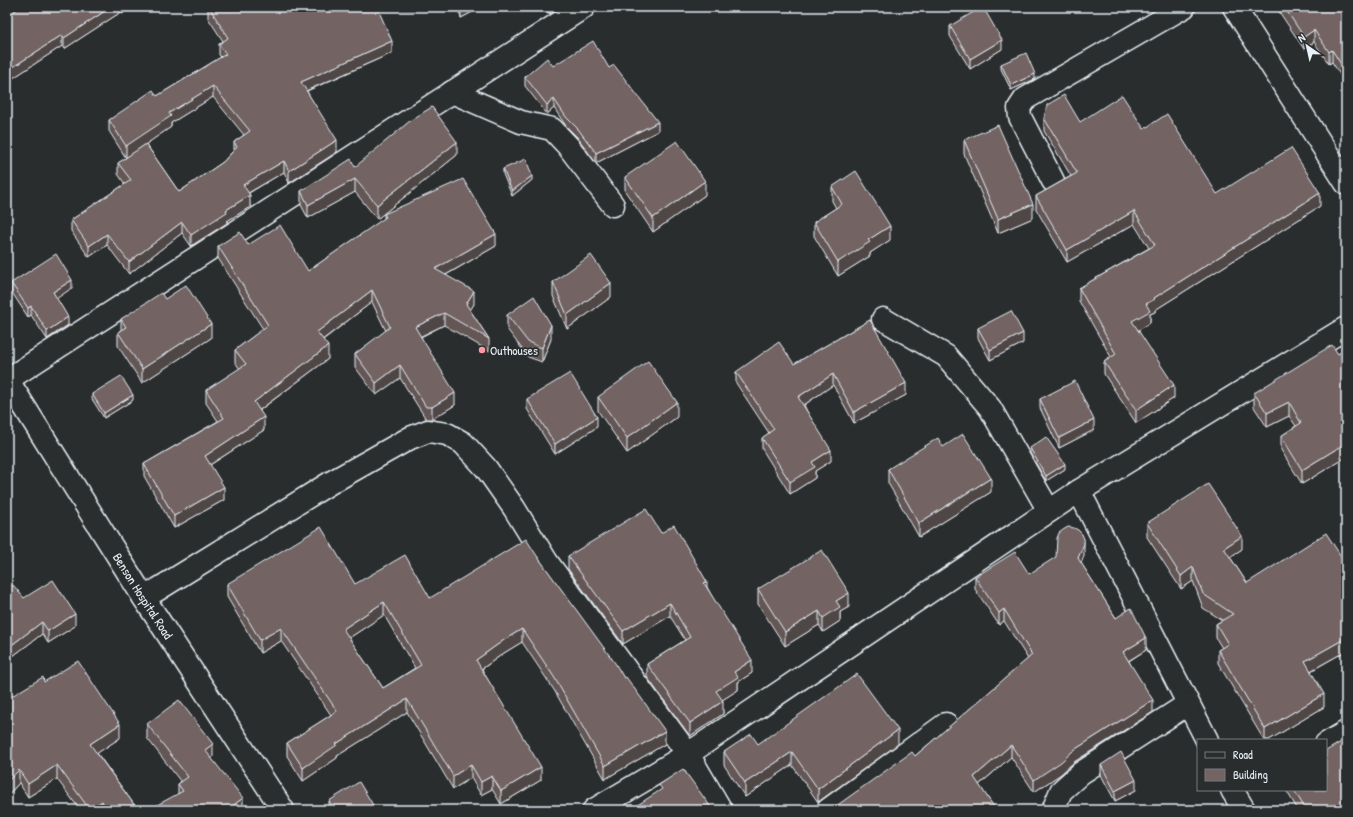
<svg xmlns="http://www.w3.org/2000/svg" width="1353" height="817" font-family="'Patrick Hand',sans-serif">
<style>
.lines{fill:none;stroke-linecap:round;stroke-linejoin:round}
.minor-casing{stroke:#e8f1f8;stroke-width:25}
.minor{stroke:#2a2d2e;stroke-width:22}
.wall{fill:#635655;stroke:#e8f1f8;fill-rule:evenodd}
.shaded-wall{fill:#504645;stroke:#e8f1f8}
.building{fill:#736463;stroke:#e8f1f8;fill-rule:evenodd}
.poi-dot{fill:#ff9aa2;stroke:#2a2d2e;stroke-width:1.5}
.labels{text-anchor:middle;stroke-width:3.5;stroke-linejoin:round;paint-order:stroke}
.poi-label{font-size:13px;fill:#e8f1f8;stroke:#2a2d2e;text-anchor:start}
.street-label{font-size:13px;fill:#e8f1f8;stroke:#2a2d2e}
</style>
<rect width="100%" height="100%" fill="#2a2d2e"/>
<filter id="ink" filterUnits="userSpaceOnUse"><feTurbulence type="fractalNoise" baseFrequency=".025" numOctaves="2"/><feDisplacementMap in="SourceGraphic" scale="8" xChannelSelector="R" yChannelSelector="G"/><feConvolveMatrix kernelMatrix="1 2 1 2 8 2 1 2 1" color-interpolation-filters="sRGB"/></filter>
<g filter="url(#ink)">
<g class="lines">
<g class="minor-casing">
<g id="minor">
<polyline points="1234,7 1346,183"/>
<polyline points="452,92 521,122 552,129 568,146 613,205"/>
<polyline points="1053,181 1020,117 1019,108 1025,99 1184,7"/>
<polyline points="883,319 946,356 990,408 1049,511"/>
<path id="s1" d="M7 379 144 598 283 810"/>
<polyline points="7,380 584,7"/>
<polyline points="144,598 330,483 410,438 428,431 447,434 463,443 486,468 514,508 547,562 688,754 721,810"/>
<polyline points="1207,740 1079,491 1346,328"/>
<polyline points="1326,744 1346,732"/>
<polyline points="1232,790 1244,810"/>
<polyline points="594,810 688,754 1079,491"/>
<polyline points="828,810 946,724"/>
<polyline points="1053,810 1061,791 1081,773 1188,704"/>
</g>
</g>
<use href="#minor" class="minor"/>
</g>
<g class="wall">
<polygon points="20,7 132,7 122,14 121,12 64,49 62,46 7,82 7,16"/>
<path d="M208 7H482L461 18 458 10 378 9 392 53 307 91 337 152 289 183 284 172 249 193 250 207 227 221V223L191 246 182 233 129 274 107 245 89 257 71 231V220L125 184 118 174V163L126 158 109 131V120L157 96 221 57 219 55V44L223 41 208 18ZM213 97 244 135 234 142V150L223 162 179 192 146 144 171 127V123Z"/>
<polygon points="540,7 560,7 560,8 550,14"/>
<polygon points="1276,7 1346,7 1346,84 1332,62 1329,64 1314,42 1304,49"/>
<polygon points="950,26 1002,49 970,69 950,36"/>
<polygon points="1001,64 1035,79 1011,90 1001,69"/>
<polygon points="553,66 609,68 658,131 596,163 578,138 566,126 554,108 547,114 525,86 525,77"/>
<polygon points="1044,118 1080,122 1144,129 1217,194 1320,206 1155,310 1155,312 1150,314 1150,323 1138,330 1174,398 1136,423 1104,374 1104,362 1111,357 1079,301 1079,288 1149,248 1134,224 1067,262 1036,209 1036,196 1071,176 1044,131"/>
<polygon points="964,140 1033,218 998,233 964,154"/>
<polygon points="457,155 377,219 355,192 308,218 301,205 301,191 355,167"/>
<polygon points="503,169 532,180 512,196 503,174"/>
<polygon points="625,177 705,195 653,232 625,191"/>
<polygon points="832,187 890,240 870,253 870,256 838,276 814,236 814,222 836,208 832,201"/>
<polygon points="384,214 496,246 446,275 474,304 470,310 489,339 489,351 444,325 421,337 455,405 432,419 426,419 400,378 376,395 355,367 355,354 386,331 372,302 323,340 328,359 260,410 264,430 210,465 224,500 174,528 144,476 144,464 218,421 206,403 206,390 240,369 235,362 235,350 263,329 218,258 218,246 248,245 308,271 384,219"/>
<polygon points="553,282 611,297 567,329 553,296"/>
<polygon points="11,283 72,288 56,298 68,325 47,339 31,315 28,317 11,291"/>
<polygon points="165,299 211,338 142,383 118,346 118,332 121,330 121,319"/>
<polygon points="507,315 551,339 542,362 528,357 507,329"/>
<polygon points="870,320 906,395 854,423 833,385 804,405 831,461 815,471 815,478 790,494 762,449 762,438 769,433 736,383 736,372 794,364"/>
<polygon points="978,328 1023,343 990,360 978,338"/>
<polygon points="1346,349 1346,457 1302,484 1281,450 1281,436 1296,426 1289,416 1267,427 1254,407 1254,393 1338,354"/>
<polygon points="92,394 133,400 104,418 92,399"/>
<polygon points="598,397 677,417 627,453 598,411"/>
<polygon points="527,399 597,427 555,454 527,409"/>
<polygon points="1040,399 1094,430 1059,448 1040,408"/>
<polygon points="943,447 991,492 919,537 888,483 888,469"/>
<polygon points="1030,448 1065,469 1046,481 1030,453"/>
<polygon points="1147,523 1242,549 1230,557 1247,583 1346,564 1346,651 1311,671 1324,707 1269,740 1264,740 1218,663 1218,650 1222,648 1216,638 1216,624 1222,620 1203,608 1193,581 1181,589 1147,537"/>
<polygon points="661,533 707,587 752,673 738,682 738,690 722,700 723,714 690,736 647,677 647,664 685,640 670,616 623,644 568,569 568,556"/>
<path d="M537 556 624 678 665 744 605 779 554 690 522 642 504 653 482 669 541 780 501 804 492 789 481 795 471 778 453 789 407 712 337 756V758L303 781 287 756V743L331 715 281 641 260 653 227 597V584H355L430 598ZM384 615 415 668 383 688 349 638Z"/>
<polygon points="1084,556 1081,563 1116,618 1146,650 1129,661 1153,712 1074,762 1061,774 1034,792 1011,757 979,785 996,810 832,810 915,756 1028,659 1004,621 999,625 975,589 975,577 1029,574"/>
<polygon points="7,585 9,588 24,598 75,626 48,643 42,634 9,659 7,656"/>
<polygon points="758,589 849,607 840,612 840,621 823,632 819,625 785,646 758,604"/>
<polygon points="44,682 120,738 97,753 138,810 80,810 57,779 28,797 19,783 7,796"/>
<polygon points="147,724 213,757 211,758 243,810 178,794 178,784 181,782 147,738"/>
<polygon points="758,744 898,744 818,802 792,765 745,797 724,765 724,752"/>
<polygon points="1101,765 1136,790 1115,801 1101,775"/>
<polygon points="1286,790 1326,790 1346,810 1298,810"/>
<polygon points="329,801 376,810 329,810"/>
</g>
<g class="shaded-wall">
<polygon points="111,7 121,7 121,12 64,49 64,38"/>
<polygon points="122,7 132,7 122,14"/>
<polygon points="461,7 482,7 461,18"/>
<polygon points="550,7 560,7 560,8 550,14"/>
<polygon points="1314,30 1314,42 1304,49 1304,37"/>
<polygon points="62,35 62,46 7,82 7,71"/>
<polygon points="1002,40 1002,49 970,69 970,59"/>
<polygon points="392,41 392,53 301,93 301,82"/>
<polygon points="1332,50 1332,62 1329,64 1329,52"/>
<polygon points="1035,74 1035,79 1011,90 1011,85"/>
<polygon points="213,86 213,97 171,123 171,127 126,158 126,146 169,113"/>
<polygon points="554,99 554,108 547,114 547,105"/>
<polygon points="658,122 658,131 596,163 596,153"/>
<polygon points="337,140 337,152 289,183 289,171"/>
<polygon points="457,142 457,155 377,219 377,205"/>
<polygon points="284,161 284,172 243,196 243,185"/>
<polygon points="532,176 532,180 512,196 512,191"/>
<polygon points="355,179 355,192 308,218 308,205"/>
<polygon points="705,181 705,195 653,232 653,218"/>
<polygon points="1320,193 1320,206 1155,310 1155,312 1150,314 1150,323 1132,334 1132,321 1146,304 1154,298"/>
<polygon points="250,195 250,207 227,221 227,223 191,246 191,235 226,210"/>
<polygon points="1033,204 1033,218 998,233 998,219"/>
<polygon points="1134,211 1134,224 1067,262 1067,250"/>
<polygon points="182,222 182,233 129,274 129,262"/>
<polygon points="890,226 890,240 870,253 870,256 838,276 838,262 868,240"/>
<polygon points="107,234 107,245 89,257 89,246"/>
<polygon points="496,234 496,246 435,281 435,269"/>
<polygon points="72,280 72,288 53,301 53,292"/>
<polygon points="611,283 611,297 567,329 567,315"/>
<polygon points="372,290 372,302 317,344 317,332"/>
<polygon points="474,291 474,304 466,317 466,304"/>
<polygon points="31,306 31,315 28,317 28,308"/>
<polygon points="444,313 444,325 415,339 415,327"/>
<polygon points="68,317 68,325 47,339 47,331"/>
<polygon points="211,324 211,338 142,383 142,369"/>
<polygon points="551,325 551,339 542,362 542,348"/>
<polygon points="1023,333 1023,343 990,360 990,350"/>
<polygon points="328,346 328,359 254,414 254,402"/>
<polygon points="400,365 400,378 376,395 376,383"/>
<polygon points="833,374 833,385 798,409 798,397"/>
<polygon points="906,383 906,395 854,423 854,412"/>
<polygon points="1174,385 1174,398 1136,423 1136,410"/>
<polygon points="455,393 455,405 432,419 432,407"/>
<polygon points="133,395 133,400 104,418 104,413"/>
<polygon points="677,402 677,417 627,453 627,438"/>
<polygon points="1289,402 1289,416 1267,427 1267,413"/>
<polygon points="264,417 264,430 205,468 205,456"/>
<polygon points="597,417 597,427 555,454 555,444"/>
<polygon points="1094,420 1094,430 1059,448 1059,438"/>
<polygon points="1346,443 1346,457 1302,484 1302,470"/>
<polygon points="831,450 831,461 815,471 815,478 790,494 790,482 812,462"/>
<polygon points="1065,464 1065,469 1046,481 1046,476"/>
<polygon points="991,478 991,492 919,537 919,523"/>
<polygon points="224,487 224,500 174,528 174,516"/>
<polygon points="1242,536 1242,549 1224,561 1224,548"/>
<polygon points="1084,539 1084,556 1078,570 1078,558"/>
<polygon points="1193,567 1193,581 1181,589 1181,576"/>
<polygon points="707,582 707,595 704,583"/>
<polygon points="849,593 849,607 840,612 840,621 823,632 823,618 836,601"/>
<polygon points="384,602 384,615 343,642 343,629"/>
<polygon points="670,603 670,616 623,644 623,631"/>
<polygon points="1004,609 1004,621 999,625 999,613"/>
<polygon points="819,611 819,625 785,646 785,632"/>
<polygon points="75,614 75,626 48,643 48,631"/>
<polygon points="42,622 42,634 9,659 9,647"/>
<polygon points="281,628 281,641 260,653 260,640"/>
<polygon points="522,629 522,642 504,653 476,673 476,660 504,640"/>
<polygon points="1146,638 1146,650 1123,664 1123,652"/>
<polygon points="1346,638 1346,651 1305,674 1305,661"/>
<polygon points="752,660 752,673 738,682 738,690 716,704 716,691 734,672"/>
<polygon points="1324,694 1324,707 1269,740 1265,740 1265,729"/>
<polygon points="407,699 407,712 337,756 337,758 303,781 303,768 336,744"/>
<polygon points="1153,700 1153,712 1074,762 1061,774 1034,792 1034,780 1074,750"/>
<polygon points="723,701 723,714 690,736 690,723"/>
<polygon points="120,724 120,738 90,758 90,744"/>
<polygon points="898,730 898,744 818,802 818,789"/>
<polygon points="665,731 665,744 605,779 605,766"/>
<polygon points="213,744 213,757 205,763 205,750"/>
<polygon points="1011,745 1011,757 974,789 974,777"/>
<polygon points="792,752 792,765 745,797 745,783"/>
<polygon points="57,765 57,779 28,797 28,784"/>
<polygon points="471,765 471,778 453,789 453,776"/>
<polygon points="541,767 541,780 501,804 501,791"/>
<polygon points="19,770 19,783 7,796 7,782"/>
<polygon points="492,776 492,789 481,795 481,782"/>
<polygon points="1136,780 1136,790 1115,801 1115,791"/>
<polygon points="243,798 243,810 227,810"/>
<polygon points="102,801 102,810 90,810"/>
</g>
<g class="building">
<polygon points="20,7 111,7 64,38 62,35 7,71 7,16"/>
<polygon points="209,7 377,7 392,41 301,82 337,140 289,171 284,161 243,185 250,195 226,210 227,212 191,235 182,222 129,262 107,234 89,246 71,220 131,180 118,163 146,144 179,192 223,162 237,147 234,142 250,131 213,86 169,113 171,116 126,146 109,120 153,90 157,96 226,54 219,44 228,38"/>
<polygon points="982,7 983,7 1002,40 970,59 950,26"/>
<polygon points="1284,7 1346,7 1346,72 1332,50 1329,52 1314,30 1304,37"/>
<polygon points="593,41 609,68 614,65 658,122 596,153 578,129 566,117 554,99 547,105 525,77 547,58 553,66"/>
<polygon points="1026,53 1035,74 1011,85 1001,64"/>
<polygon points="1064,95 1080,122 1122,95 1144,129 1167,114 1217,194 1291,148 1320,193 1154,298 1155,299 1146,304 1150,311 1132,321 1174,385 1136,410 1104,362 1116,354 1079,288 1155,245 1134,211 1067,250 1036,196 1077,173 1044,118 1047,105"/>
<polygon points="432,107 457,142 377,205 355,179 308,205 301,191 351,159 355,167 411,120"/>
<polygon points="998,125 1033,204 998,219 964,140"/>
<polygon points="677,141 705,181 653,218 625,177"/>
<polygon points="526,159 532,176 512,191 503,169"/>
<polygon points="856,171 890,226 868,240 870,242 838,262 814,222 842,204 832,187"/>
<polygon points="463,179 496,234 435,269 474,291 466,304 489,339 444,313 415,327 455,393 432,407 426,407 400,365 376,383 355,354 390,327 372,290 317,332 328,346 254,402 264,417 205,456 224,487 174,516 144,464 224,418 206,390 246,364 235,350 268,325 218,246 240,232 248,245 280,225 308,271 386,217 384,214"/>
<polygon points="56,254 72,280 53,292 68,317 47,331 31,306 28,308 11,283"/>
<polygon points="591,255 611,283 567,315 553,282"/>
<polygon points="186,285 211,324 142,369 118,332 126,327 121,319 161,293 165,299"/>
<polygon points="534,296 551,325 542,348 528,342 507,315"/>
<polygon points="1011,311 1023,333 990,350 978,328"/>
<polygon points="870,320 906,383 854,412 833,374 798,397 831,450 812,462 815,467 790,482 762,438 774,429 736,372 779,342 794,364"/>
<polygon points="1332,345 1338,354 1346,349 1346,443 1302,470 1281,436 1301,423 1289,402 1267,413 1254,393"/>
<polygon points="648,361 677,402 627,438 598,397"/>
<polygon points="570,373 597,417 555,444 527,399"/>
<polygon points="121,376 133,395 104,413 92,394"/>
<polygon points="1075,381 1094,420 1059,438 1040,399"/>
<polygon points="963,434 991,478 919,523 888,469 938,438 943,447"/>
<polygon points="1046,437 1065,464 1046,476 1030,448"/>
<polygon points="1208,484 1242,536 1224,548 1247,583 1326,533 1346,564 1346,638 1305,661 1324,694 1265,729 1218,650 1228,644 1216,624 1233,614 1203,594 1193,567 1181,576 1147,523"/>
<polygon points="646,509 661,533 674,525 707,582 704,583 752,660 734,672 738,677 716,691 723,701 690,723 647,664 690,637 670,603 623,631 568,556"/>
<path d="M321 527 355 584 405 555 430 598 526 539 537 556 615 663 624 678 626 677 665 731 605 766 554 677 522 629 504 640 476 660 541 767 501 791 492 776 481 782 471 765 453 776 407 699 336 744 337 745 303 768 287 743 337 711 281 628 260 640 227 584ZM384 602 421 665 383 688 343 629Z"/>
<polygon points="1068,527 1074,528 1078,530 1082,534 1084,539 1084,544 1078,558 1116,618 1131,608 1146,638 1123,652 1153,700 1074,750 1061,762 1034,780 1011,745 974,777 996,810 832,810 832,809 912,752 915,756 1032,655 1004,609 999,613 975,577 1015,552 1029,574 1056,557 1057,538 1059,533 1063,530"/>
<polygon points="822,550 849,593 836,601 840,607 823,618 819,611 785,632 758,589"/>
<polygon points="53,580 75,614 48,631 42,622 9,647 7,644 7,585 9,588 13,585 24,598"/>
<polygon points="78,661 120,724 90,744 138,810 107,810 102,801 90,810 57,765 28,784 19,770 7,782 7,699 43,677 44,682"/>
<polygon points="857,674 898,730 818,789 792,752 745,783 724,752 751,734 758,744"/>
<polygon points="179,700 213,744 205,750 243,798 227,810 148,810 183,791 178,784 188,777 147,724"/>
<polygon points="1346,739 1346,810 1306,810 1294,790 1326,790 1326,751"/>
<polygon points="1121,752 1136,780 1115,791 1101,765"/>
<polygon points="683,769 713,810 630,810 662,789 659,785"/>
<polygon points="359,782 376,810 335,810 329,801"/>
</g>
</g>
<circle class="poi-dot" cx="482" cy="350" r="4"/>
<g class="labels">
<g class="poi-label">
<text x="490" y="355">Outhouses</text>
</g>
<g class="street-label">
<text dy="5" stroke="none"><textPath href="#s1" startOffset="256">Benson Hospital Road</textPath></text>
</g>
</g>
<rect width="1353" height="817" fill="none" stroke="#2a2d2e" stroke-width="24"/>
<rect x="12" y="12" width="1329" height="793" fill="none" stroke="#e8f1f8" stroke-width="1.5" filter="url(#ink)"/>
<rect x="1197" y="739" width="130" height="52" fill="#2a2d2e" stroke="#767b7f"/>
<rect x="1205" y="752" width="20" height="6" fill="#2a2d2e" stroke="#767b7f"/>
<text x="1233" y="759" font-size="12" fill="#e8f1f8">Road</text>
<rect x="1205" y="769" width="20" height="12" fill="#736463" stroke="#767b7f"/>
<text x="1233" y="779" font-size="12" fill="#e8f1f8">Building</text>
<g transform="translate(1307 46) rotate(326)" stroke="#2a2d2e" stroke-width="3" paint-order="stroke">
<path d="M0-3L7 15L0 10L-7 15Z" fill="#e8f1f8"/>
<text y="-6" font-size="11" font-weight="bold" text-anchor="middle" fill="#e8f1f8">N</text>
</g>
</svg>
